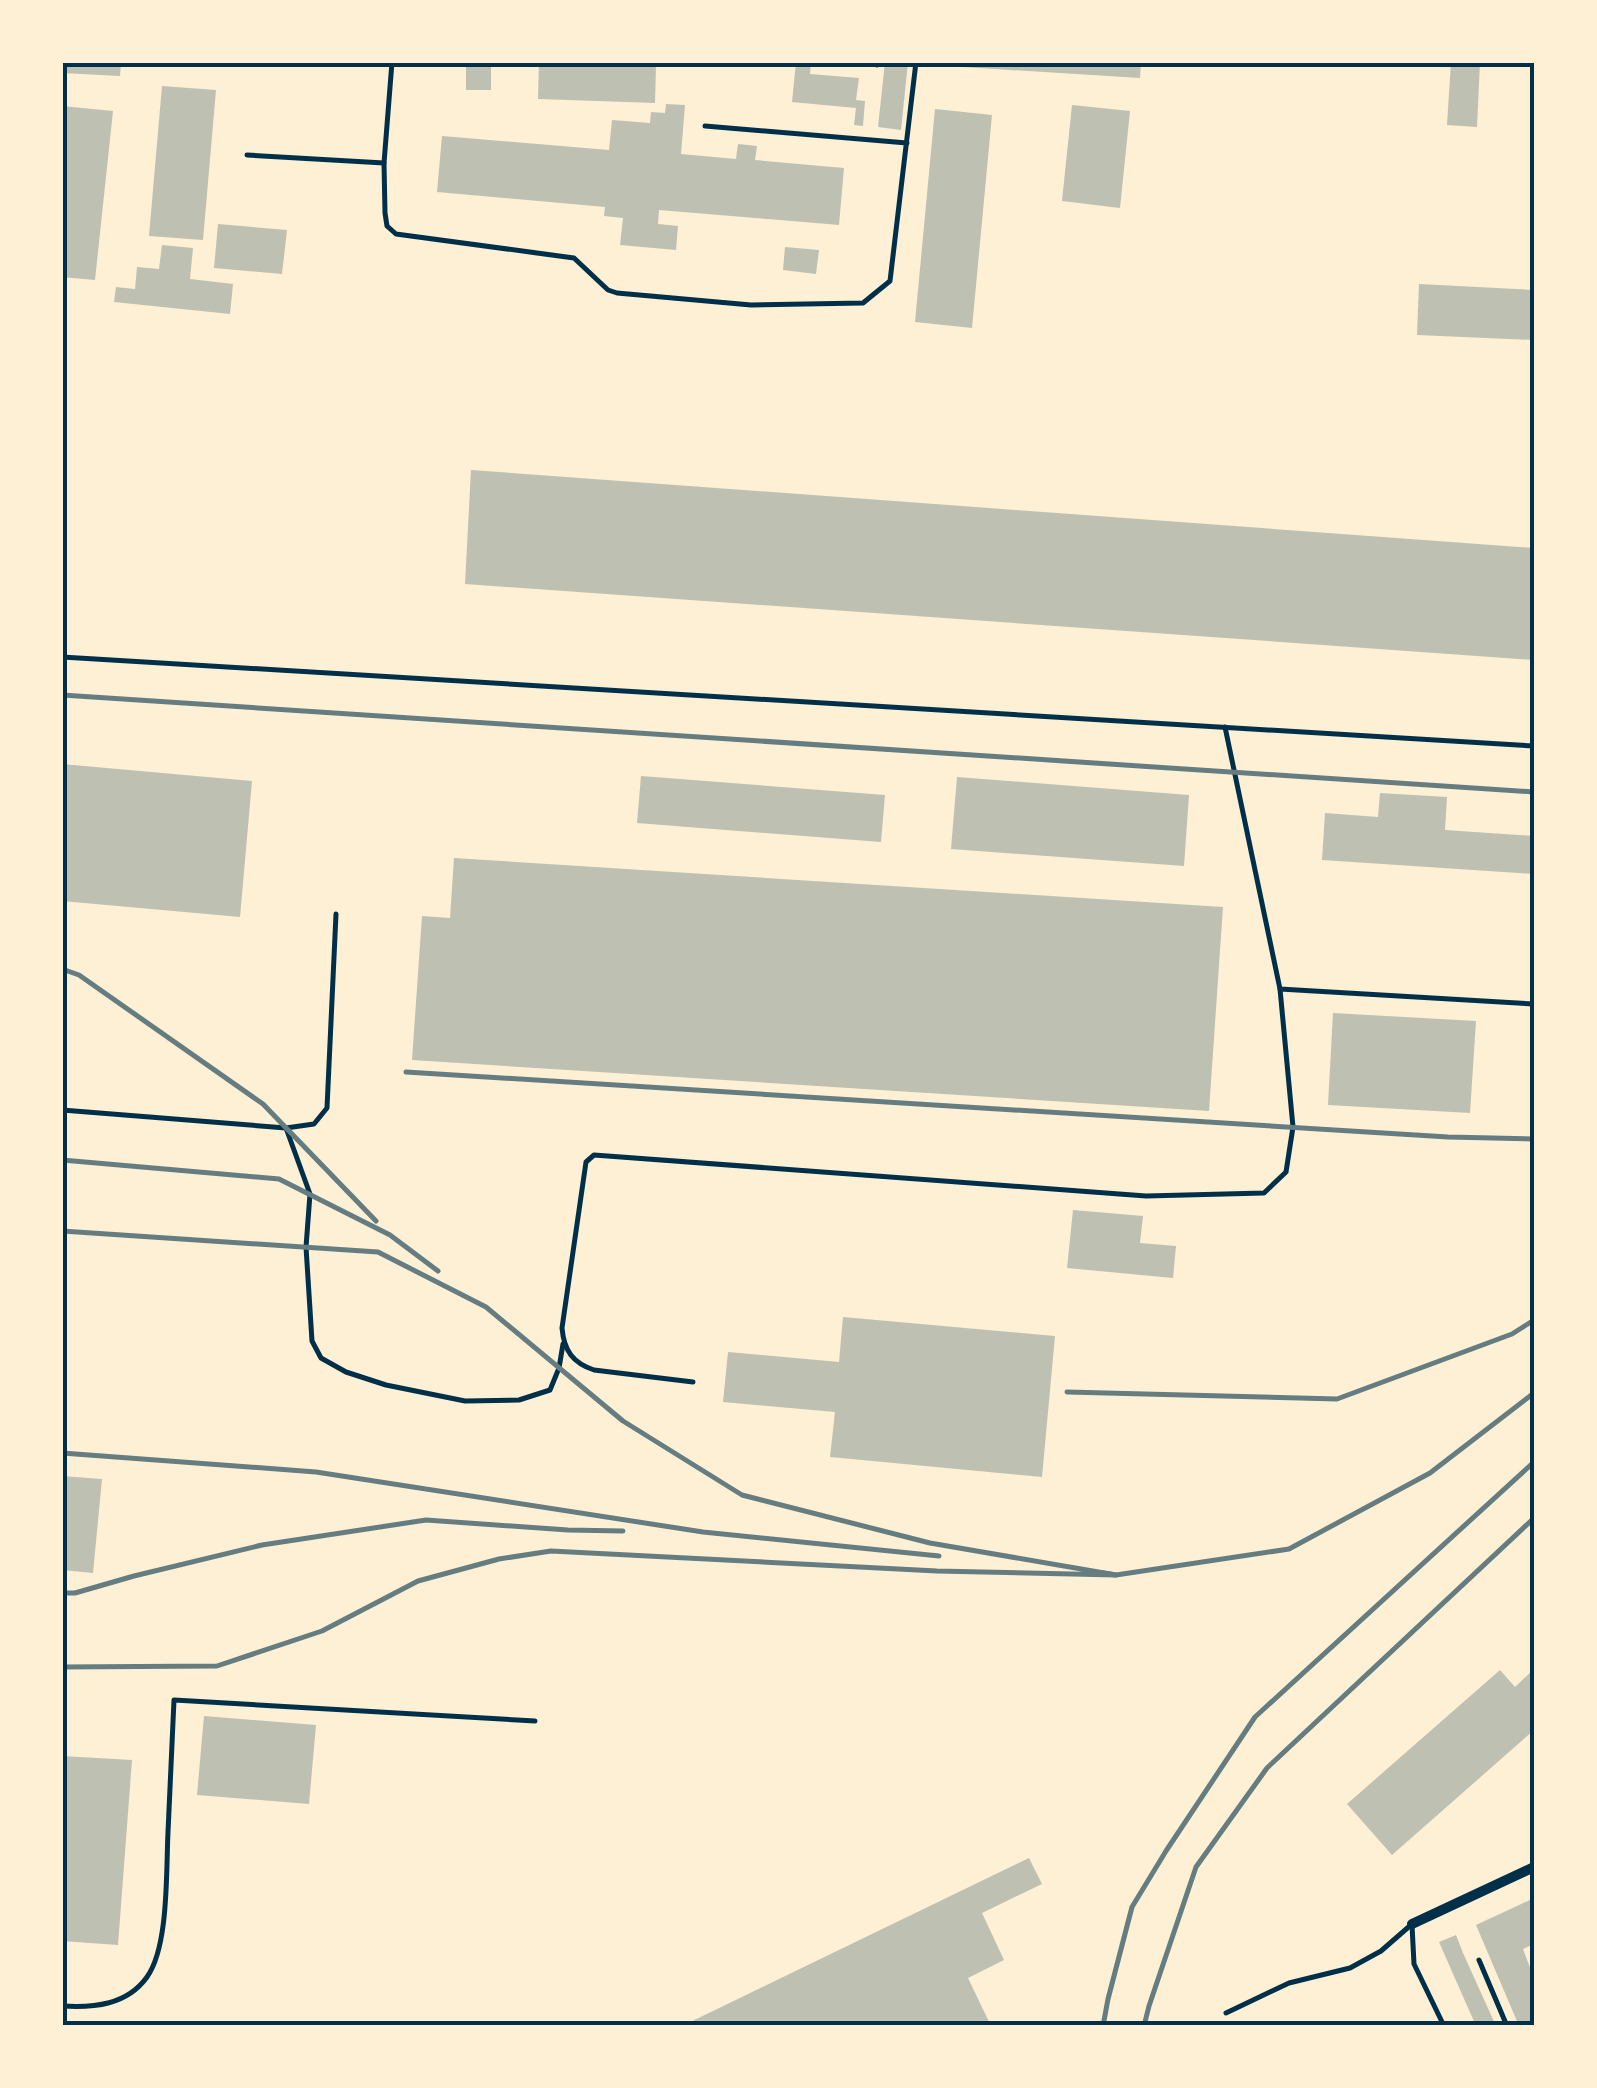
<svg xmlns="http://www.w3.org/2000/svg" width="1597" height="2088" font-family="'Nunito Sans',sans-serif">
<style>
.building{fill:#bec0b2}
.lines{fill:none;stroke-linecap:round;stroke-linejoin:round}
.service{stroke:#003049;stroke-width:5}
.minor{stroke:#003049;stroke-width:10}
.rail{stroke:#657d81;stroke-width:5}
.neatline{fill:none;stroke:#003049;stroke-width:4}
</style>
<rect width="100%" height="100%" fill="#fdf0d5"/>
<g class="building">
<polygon points="62,62 121,62 120,76 62,73"/>
<rect x="466" y="62" width="25" height="28"/>
<polygon points="539,62 656,66 655,103 538,99"/>
<polygon points="796,62 811,62 810,74 859,78 856,100 865,101 863,126 854,125 856,108 792,102"/>
<polygon points="885,62 908,62 901,130 878,127"/>
<polygon points="930,62 1141,62 1140,78 930,65"/>
<polygon points="1451,62 1480,62 1477,127 1447,125"/>
<polygon points="162,86 216,90 203,240 149,236"/>
<polygon points="666,104 685,105 681,154 736,159 738,144 757,146 755,160 844,168 839,225 659,210 658,224 678,226 676,250 620,245 623,218 604,216 605,207 437,192 442,136 609,150 612,120 650,123 651,112 665,113"/>
<polygon points="1072,105 1130,111 1120,208 1062,201"/>
<polygon points="62,106 113,111 95,280 62,277"/>
<polygon points="935,109 992,115 972,328 915,322"/>
<polygon points="218,224 287,230 282,274 214,268"/>
<polygon points="162,245 193,248 190,279 233,284 230,314 114,302 116,287 135,289 137,267 159,269"/>
<polygon points="785,247 819,250 816,274 783,270"/>
<polygon points="1419,284 1534,290 1534,340 1417,335"/>
<polygon points="471,470 1534,548 1534,660 465,584"/>
<polygon points="62,764 252,781 240,917 62,901"/>
<polygon points="641,776 885,795 881,842 637,823"/>
<polygon points="957,777 1189,795 1184,866 951,849"/>
<polygon points="1380,793 1447,797 1445,830 1534,836 1534,874 1322,860 1325,813 1378,817"/>
<polygon points="454,858 1223,907 1209,1111 412,1060 422,916 450,918"/>
<polygon points="1333,1013 1476,1021 1470,1113 1328,1105"/>
<polygon points="1073,1210 1143,1216 1140,1243 1176,1246 1173,1278 1067,1268"/>
<polygon points="843,1317 1055,1336 1042,1477 830,1457 835,1412 723,1402 728,1352 839,1362"/>
<polygon points="62,1476 102,1479 93,1573 62,1570"/>
<polygon points="1534,1669 1534,1730 1392,1855 1347,1804 1500,1670 1515,1687"/>
<polygon points="204,1716 316,1725 309,1804 197,1795"/>
<polygon points="62,1756 132,1760 118,1945 62,1941"/>
<polygon points="1029,1858 1042,1884 982,1913 1004,1960 968,1978 991,2026 682,2026"/>
<polygon points="1534,1898 1534,1944 1523,1949 1534,1978 1534,2026 1519,2026 1476,1925"/>
<polygon points="1456,1935 1463,1953 1496,2026 1476,2026 1439,1942"/>
</g>
<g class="lines">
<g class="service">
<polyline points="392,62 384,163 385,213 387,226 396,234 574,258 608,290 617,293 751,305 863,303 890,281 916,62"/>
<polyline points="877,65 878,62"/>
<polyline points="705,126 907,143"/>
<polyline points="247,155 384,163"/>
<polyline points="62,657 1534,746"/>
<polyline points="1225,727 1280,989 1534,1004"/>
<polyline points="62,1110 286,1128 314,1124 327,1108 336,914"/>
<polyline points="286,1128 310,1194 306,1247 312,1341 321,1358 346,1372 386,1385 465,1401 519,1400 550,1390 559,1368 563,1344"/>
<path d="M693 1382 594 1370C573 1363 564 1351 562 1328L586 1162 594 1155 1146 1196 1264 1193 1286 1172 1293 1127 1280 989"/>
<polyline points="1412,1925 1414,1964 1444,2026"/>
<polyline points="1479,1960 1507,2026"/>
<path d="M62 2006C94 2008 127 2005 147 1977 169 1946 166 1871 168 1832 170 1788 172 1744 174 1700L535 1721"/>
<polyline points="1226,2013 1289,1983 1350,1968 1381,1951 1412,1924"/>
</g>
<polyline class="minor" points="1412,1924 1534,1867"/>
<g class="rail">
<polyline points="62,695 1534,792"/>
<polyline points="62,969 79,975 263,1104 376,1221"/>
<polyline points="406,1072 1448,1137 1534,1139"/>
<polyline points="62,1160 279,1179 390,1235 438,1271"/>
<polyline points="62,1231 378,1252 486,1307 623,1421 742,1495 930,1543 1116,1575 937,1571 551,1551 499,1559 418,1581 322,1631 217,1666 62,1667"/>
<polyline points="1067,1392 1337,1399 1512,1334 1534,1320"/>
<polyline points="62,1453 316,1472 703,1532 939,1556"/>
<polyline points="1103,1573 1116,1575 1289,1549 1430,1473 1534,1393"/>
<polyline points="62,1593 75,1593 134,1576 262,1545 426,1520 568,1530 623,1531"/>
<polyline points="1103,2026 1108,1999 1132,1907 1166,1851 1255,1717 1534,1462"/>
<polyline points="1144,2026 1149,2006 1196,1867 1267,1768 1534,1518"/>
</g>
</g>
<rect width="1597" height="2088" fill="none" stroke="#fdf0d5" stroke-width="130"/>
<rect x="65" y="65" width="1467" height="1958" class="neatline"/>
</svg>
